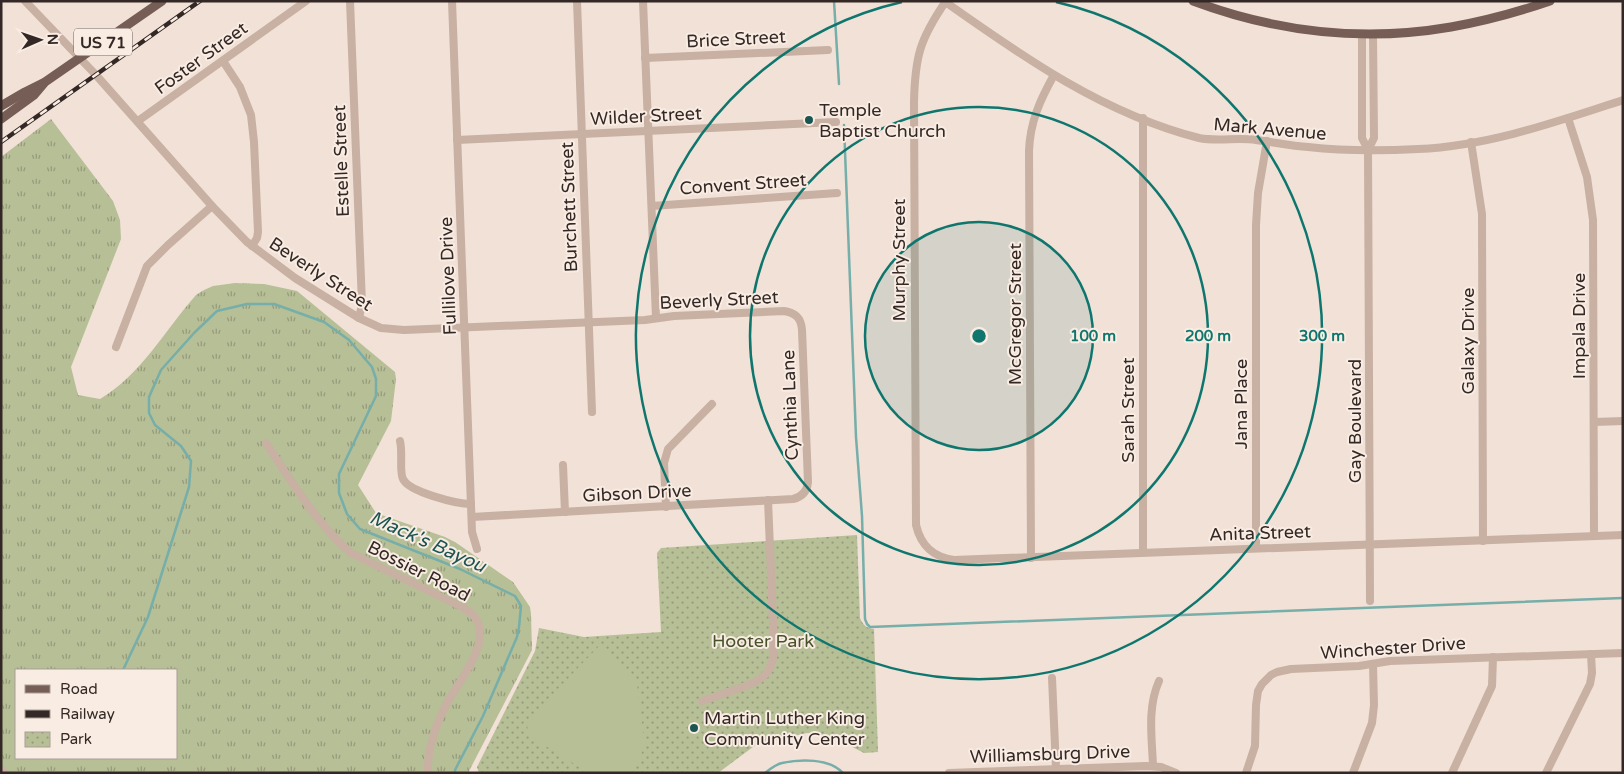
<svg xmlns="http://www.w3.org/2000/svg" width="1624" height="774" font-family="'Varela Round',sans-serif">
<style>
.grass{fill:url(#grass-tufts);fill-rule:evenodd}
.park{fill:url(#park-dots)}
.pitch{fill:#b7bf97}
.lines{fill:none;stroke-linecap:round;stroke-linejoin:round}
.stream{stroke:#76aea9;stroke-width:2.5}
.minor{stroke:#c8b0a3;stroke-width:8}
.major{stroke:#765d56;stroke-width:9}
.rail-casing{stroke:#332825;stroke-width:4.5}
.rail{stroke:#f9ece3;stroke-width:2.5;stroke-dasharray:8;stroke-linecap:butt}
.ring{fill:none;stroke:#0f766e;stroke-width:2.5}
.poi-dot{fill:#1b5552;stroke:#f9ece3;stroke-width:2}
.labels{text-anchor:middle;stroke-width:4;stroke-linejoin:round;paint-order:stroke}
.shield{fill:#f9ece3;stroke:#6e635e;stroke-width:1}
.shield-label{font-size:16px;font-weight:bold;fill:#332825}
.street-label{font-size:18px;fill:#332825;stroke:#f9ece3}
.poi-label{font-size:18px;fill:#332825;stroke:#f9ece3;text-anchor:start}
.park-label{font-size:18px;fill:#475229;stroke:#f9ece3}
.water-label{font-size:19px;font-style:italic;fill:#1b5552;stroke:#f9ece3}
.centre{fill:#0f766e;stroke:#f9ece3;stroke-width:2.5}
.ring-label{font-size:15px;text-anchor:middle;font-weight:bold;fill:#0f766e;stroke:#f9ece3;stroke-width:4;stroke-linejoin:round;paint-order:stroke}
</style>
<defs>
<pattern id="grass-tufts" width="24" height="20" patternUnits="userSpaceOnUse" patternTransform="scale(1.25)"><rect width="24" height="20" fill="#b7bf97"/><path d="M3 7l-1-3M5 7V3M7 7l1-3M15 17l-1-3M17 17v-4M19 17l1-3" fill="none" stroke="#959b7b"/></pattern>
<pattern id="park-dots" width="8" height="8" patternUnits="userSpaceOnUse" patternTransform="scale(1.25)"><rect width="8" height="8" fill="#b7bf97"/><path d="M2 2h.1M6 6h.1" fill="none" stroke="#959b7b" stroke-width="1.8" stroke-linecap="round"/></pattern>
</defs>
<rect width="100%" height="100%" fill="#f1e1d7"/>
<path class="grass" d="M51 119 113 201 120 220 121 239 71 367 78 395 100 399C141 375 165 330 196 295L204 290 213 286 235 283 264 284 297 291 395 372 396 379 391 421 358 485 376 513 445 537 455 542 513 582 530 607 531 614 532 650 468 773H1V157ZM16 670H176V758H16Z"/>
<path class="park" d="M857 535 860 618C863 625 866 628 874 629L878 752 864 753 833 737 807 733 757 744 718 773H479L477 767 535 651 539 628 584 637 661 632 657 553 661 548Z"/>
<g class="pitch">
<polygon points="819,628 820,645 786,647 785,630"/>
<polygon points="600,645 636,677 645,746 632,773 589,773 528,735 527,721"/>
</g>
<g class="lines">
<g class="stream">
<polyline points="834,1 839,84"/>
<polyline points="844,125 856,437 862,516 865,619 867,624 870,627 1623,598"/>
<polyline points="123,670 148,617 189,487 191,461 181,446 155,425 149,413 149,397 161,370 194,333 217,311 247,304 274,304 324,322 349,340 372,367 376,379 376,396 339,474 339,493 347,514 360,529 460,569 515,596 521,606 519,627 517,637 483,716 455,770 455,773"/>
<path d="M765 773C770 769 776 764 782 763 800 759 829 758 843 773"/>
</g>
<g class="minor">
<path d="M25 1 96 75 212 206 247 242 295 278 359 318 381 328 404 330 645 320 674 316 784 311C795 313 801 317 802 330L808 482C807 492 802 497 793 499L472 517"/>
<polyline points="350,1 362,304 359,318"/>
<polyline points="452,1 472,532 477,549"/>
<polyline points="577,1 592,412"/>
<polyline points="643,1 656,318"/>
<path d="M944 1C1023 57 1104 114 1199 138 1218 142 1237 137 1256 140 1273 142 1291 146 1308 147 1344 151 1381 151 1418 149 1488 146 1556 122 1623 100"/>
<path d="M946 1C920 39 915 56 914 102L916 525C921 546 933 557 954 560L1623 535"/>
<polyline points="1362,34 1362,138 1368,150"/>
<polyline points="645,58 828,50"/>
<polyline points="223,61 240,87 251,115 254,142 258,232 257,238 252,246"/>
<polyline points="1143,118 1143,552"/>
<polyline points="1568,118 1587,177 1593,220 1594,536"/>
<polyline points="138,121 306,1"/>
<polyline points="457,140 836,122"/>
<polyline points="1471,142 1482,214 1483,541"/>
<polyline points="652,206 837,193"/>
<polyline points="116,347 147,266 168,245 212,206"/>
<polyline points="1594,422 1623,421"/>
<path d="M400 441C403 452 399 472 403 479 409 492 457 504 471 504"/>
<path d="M266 443C292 482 316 523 351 553L462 607C466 610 471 612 474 616 494 641 458 682 447 703 436 724 427 749 428 773"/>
<polyline points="563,465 565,512"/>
<polyline points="666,507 664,463 668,449 712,404"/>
<polyline points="1256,548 1256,225 1258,193 1267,141"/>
<path d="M1031 558 1029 151C1030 122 1040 100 1054 75"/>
<polyline points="1370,601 1368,150 1374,138 1373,34"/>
<polyline points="1052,678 1056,768"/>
<path d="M702 701C714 697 725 693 737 689 762 681 774 674 774 646L768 500"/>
<path d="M1153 766C1152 738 1147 708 1159 681"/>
<polyline points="1,769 4,773"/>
<polyline points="949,773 1146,766 1161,767 1176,773"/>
<polyline points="1246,773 1255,746 1256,705 1258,691 1262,684 1271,675 1277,672 1291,669 1359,666 1390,661 1623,653"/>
<polyline points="1353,773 1372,723 1374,705 1373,664"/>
<polyline points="1452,773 1492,686 1493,657"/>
<polyline points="1546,773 1590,684 1592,673 1591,654"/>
</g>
<g class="major">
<path d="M1193 1C1276 32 1364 42 1451 27 1485 21 1518 12 1550 1"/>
<polyline points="1,106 25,92 43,83"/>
<polyline points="1,119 34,95 45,82 162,1"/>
</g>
<g class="rail-casing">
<polyline id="rail" points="1,142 200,1"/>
</g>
<use href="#rail" class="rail"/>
</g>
<circle cx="979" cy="336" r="114" fill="#0f766e" fill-opacity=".12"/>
<g class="ring">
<circle cx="979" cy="336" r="114"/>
<circle cx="979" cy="336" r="229"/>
<path d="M1056 2A343 343 0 1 1 902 2"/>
</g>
<g class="poi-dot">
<circle cx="809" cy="120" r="5"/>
<circle cx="694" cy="728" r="5"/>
</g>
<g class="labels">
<rect class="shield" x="74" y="28.5" width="58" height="27" rx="4"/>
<g class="shield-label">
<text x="103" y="48">US 71</text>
</g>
<g class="street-label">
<text transform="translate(736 39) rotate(-3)" y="6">Brice Street</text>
<text transform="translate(201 58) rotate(-36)" y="6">Foster Street</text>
<text transform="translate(646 116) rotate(-3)" y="6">Wilder Street</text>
<text transform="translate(1270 129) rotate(5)" y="6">Mark Avenue</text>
<text transform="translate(341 161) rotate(-92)" y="6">Estelle Street</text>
<text transform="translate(743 184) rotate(-4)" y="6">Convent Street</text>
<text transform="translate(569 207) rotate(-92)" y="6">Burchett Street</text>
<text transform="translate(899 260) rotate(-90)" y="6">Murphy Street</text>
<text transform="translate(321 274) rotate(33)" y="6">Beverly Street</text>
<text transform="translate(448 276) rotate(-92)" y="6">Fullilove Drive</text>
<text transform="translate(719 300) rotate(-3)" y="6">Beverly Street</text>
<text transform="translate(1015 314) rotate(-90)" y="6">McGregor Street</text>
<text transform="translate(1579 326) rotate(-90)" y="6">Impala Drive</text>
<text transform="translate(1468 341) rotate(-90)" y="6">Galaxy Drive</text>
<text transform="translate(1241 404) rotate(-90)" y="6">Jana Place</text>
<text transform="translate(790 405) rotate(-92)" y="6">Cynthia Lane</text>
<text transform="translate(1128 410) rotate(-90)" y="6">Sarah Street</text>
<text transform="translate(1355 421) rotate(-90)" y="6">Gay Boulevard</text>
<text transform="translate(637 493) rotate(-3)" y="6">Gibson Drive</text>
<text transform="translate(1260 533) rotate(-2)" y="6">Anita Street</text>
<text transform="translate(419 571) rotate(27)" y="6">Bossier Road</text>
<text transform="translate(1393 648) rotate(-4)" y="6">Winchester Drive</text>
<text transform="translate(1050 754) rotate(-2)" y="6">Williamsburg Drive</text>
</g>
<g class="poi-label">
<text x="819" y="116">Temple<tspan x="819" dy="21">Baptist Church</tspan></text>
<text x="704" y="724">Martin Luther King<tspan x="704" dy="21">Community Center</tspan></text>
</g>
<g class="park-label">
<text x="763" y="647">Hooter Park</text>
</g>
<g class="water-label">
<text transform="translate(428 541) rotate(24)" y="7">Mack's Bayou</text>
</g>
</g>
<circle cx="979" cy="336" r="8" class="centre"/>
<g class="ring-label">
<text x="1093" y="341">100 m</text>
<text x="1208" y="341">200 m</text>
<text x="1322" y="341">300 m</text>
</g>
<rect width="1624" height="774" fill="none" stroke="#332825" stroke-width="5"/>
<rect x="15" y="669" width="162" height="90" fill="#f9ece3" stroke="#aa9e97"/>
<rect x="25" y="685" width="25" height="8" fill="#765d56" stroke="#aa9e97"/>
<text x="60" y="694" font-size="15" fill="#332825">Road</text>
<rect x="25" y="710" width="25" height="8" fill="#332825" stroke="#aa9e97"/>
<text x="60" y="719" font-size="15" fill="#332825">Railway</text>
<rect x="25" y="732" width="25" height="15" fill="url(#park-dots)" stroke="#aa9e97"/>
<text x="60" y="744" font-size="15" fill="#332825">Park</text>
<g transform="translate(40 40) rotate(88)" stroke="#f9ece3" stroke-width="4" paint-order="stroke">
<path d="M0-4L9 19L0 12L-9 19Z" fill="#332825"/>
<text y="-8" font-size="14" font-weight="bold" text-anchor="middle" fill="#332825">N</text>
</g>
</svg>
